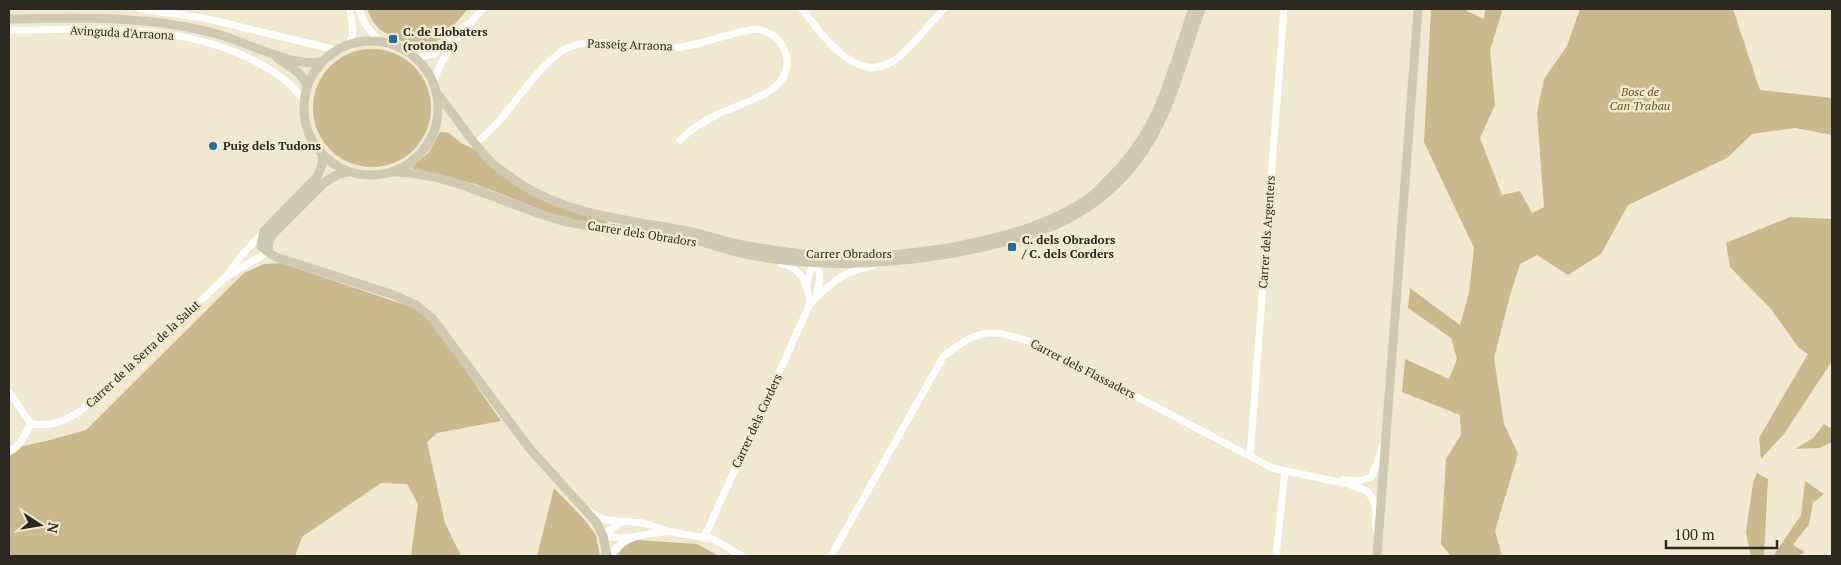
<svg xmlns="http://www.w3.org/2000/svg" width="1841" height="565" font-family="'PT Serif',serif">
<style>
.green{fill:#c8ba8c}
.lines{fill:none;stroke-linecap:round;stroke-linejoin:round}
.street{stroke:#fff;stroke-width:7}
.secondary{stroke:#d0c9b2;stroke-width:9}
.poi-dot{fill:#236da0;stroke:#f0e9cf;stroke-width:2}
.labels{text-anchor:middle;stroke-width:5;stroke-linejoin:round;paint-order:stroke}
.poi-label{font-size:12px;font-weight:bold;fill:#2c2a20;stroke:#f0e9cf;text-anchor:start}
.street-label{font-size:12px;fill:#2c2a20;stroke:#f0e9cf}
.park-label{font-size:12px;font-style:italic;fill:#66561c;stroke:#f0e9cf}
</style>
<rect width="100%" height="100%" fill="#f0e9cf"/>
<g class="green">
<path d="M367 9H468L444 36 426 49C418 48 411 45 404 42 385 34 374 29 367 9Z"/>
<polygon points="1431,9 1467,9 1467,11 1484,19 1485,9 1501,9 1502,12 1490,50 1495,105 1480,138 1502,195 1520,191 1532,213 1544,207 1537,113 1544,79 1567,46 1580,9 1733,9 1760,90 1832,98 1832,135 1795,128 1752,134 1727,158 1628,205 1601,254 1568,275 1537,255 1520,264 1509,299 1494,358 1504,424 1518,454 1495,531 1502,556 1451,556 1441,544 1446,459 1461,435 1460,415 1402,392 1405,359 1449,379 1457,359 1451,338 1408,308 1410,288 1460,325 1469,293 1474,248 1424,142"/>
<circle cx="372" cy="108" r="59"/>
<polygon points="440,132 449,133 461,143 476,150 524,191 608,222 603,224 573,219 547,212 475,184 411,168 429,152"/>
<polygon points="1790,217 1832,219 1832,361 1784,434 1761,459 1759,438 1808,354 1798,347 1771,309 1730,267 1726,243"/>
<polygon points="281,263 417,309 437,329 501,421 437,433 427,442 445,523 461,556 411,556 418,504 407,484 381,483 302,537 295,556 9,556 9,449 46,441 86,430 244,273 264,264"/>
<polygon points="1824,424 1832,429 1832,442 1819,448 1795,449 1813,438"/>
<polygon points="1757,473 1768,479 1764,556 1751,556 1746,532 1753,483"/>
<polygon points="1805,481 1824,494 1813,503 1809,524 1793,545 1805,552 1798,556 1773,556 1801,515"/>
<polygon points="554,488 584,519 596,535 600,556 537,556"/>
<polygon points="637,540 697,544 719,556 617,556 625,545"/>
</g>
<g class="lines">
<g class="street">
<polyline points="140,9 204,18 336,50"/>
<polyline points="359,9 365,24 379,41"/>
<path d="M802 9C824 36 858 90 899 57 915 43 929 24 944 9"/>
<path d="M9 30C96 30 191 21 269 69 283 78 297 88 304 103"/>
<polyline points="349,44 353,33 350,9"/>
<polyline points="416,58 433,54 465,26"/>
<path d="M434 83C439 57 465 28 483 9"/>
<path d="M476 143C509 118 529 74 562 51 590 32 634 51 667 49 697 47 726 33 756 29 769 31 780 38 785 51 799 91 743 102 718 114 704 121 691 129 680 140"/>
<path d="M813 261C824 274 819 283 816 298"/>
<path d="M781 264C802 267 808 285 810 304"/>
<polyline points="228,276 268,252"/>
<polyline points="806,287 812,265 818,262"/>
<polyline points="9,391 31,424"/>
<path d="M9 452C20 447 25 434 31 424 57 428 75 416 95 400L226 277 240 257 264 231"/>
<polyline points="1250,456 1284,9"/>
<polyline points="1343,480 1359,481 1371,477 1379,458 1382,446"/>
<polyline points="588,511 605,520 643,523 671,532 713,539 742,556"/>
<polyline points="603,536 621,538 630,537"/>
<polyline points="603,536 620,522"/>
<path d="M704 538 810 304C834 280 842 272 875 265"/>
<path d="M610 556C625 534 644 534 668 532"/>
<path d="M831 556 943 357C981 326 992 329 1037 344L1272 468 1348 484 1367 491 1371 496 1375 505 1376 528"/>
<polyline points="1276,556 1285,471"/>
</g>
<g class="secondary">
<path d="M9 19C78 18 150 15 217 34 244 41 298 70 323 61"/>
<circle cx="371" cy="108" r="67"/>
<path d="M277 58C289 66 302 72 307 86"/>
<path d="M436 92C455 115 471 142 491 162 500 170 512 178 522 185 570 215 628 220 683 230 700 233 716 239 733 243 759 249 786 252 812 255 889 262 1025 244 1089 198 1095 194 1100 188 1106 182 1161 130 1169 76 1193 9"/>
<polyline points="322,154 322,165 317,177 264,231 261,246 268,252 276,257 394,295 416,305 432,318 530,449 596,522 603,536 607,556"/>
<path d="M394 172C456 173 509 208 567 222 583 226 599 227 615 229 637 231 659 234 681 237 699 240 718 247 736 252 751 256 767 258 783 260 841 267 897 263 954 253 1026 240 1089 223 1136 162 1171 117 1182 60 1201 9"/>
<polyline points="268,252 269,242 272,235 325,182 337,175 349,172"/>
<polyline points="1377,556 1418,9"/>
</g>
</g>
<g class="poi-dot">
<rect x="388" y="34" width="10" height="10" rx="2.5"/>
<circle cx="213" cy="146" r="5"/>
<rect x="1007" y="242" width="10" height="10" rx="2.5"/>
</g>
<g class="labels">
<g class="poi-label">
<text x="403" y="36">C. de Llobaters<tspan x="403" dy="14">(rotonda)</tspan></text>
<text x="223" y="150">Puig dels Tudons</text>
<text x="1022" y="244">C. dels Obradors<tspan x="1022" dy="14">/ C. dels Corders</tspan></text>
</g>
<g class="street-label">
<text transform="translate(122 33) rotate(3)" y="4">Avinguda d'Arraona</text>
<text transform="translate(630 45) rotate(2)" y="4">Passeig Arraona</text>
<text transform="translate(1267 232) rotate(-86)" y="4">Carrer dels Argenters</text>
<text transform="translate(642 234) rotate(9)" y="4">Carrer dels Obradors</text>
<text x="849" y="258">Carrer Obradors</text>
<text transform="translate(143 354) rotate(-43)" y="4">Carrer de la Serra de la Salut</text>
<text transform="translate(1083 369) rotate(27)" y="4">Carrer dels Flassaders</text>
<text transform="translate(757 421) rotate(-65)" y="4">Carrer dels Corders</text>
</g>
<g class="park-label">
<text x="1640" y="96">Bosc de<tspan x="1640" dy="14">Can Trabau</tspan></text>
</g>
</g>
<rect width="1841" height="565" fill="none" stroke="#2c2a20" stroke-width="20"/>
<g transform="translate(40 525) rotate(102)" stroke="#f0e9cf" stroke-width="4" paint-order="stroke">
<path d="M0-4L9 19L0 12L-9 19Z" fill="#2c2a20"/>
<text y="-8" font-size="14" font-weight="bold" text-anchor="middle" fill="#2c2a20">N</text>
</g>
<path d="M1666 540v8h111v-8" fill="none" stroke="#2c2a20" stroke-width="2.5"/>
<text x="1674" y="540" font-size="15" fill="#2c2a20" stroke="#f0e9cf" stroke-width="4" paint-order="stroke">100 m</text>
</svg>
